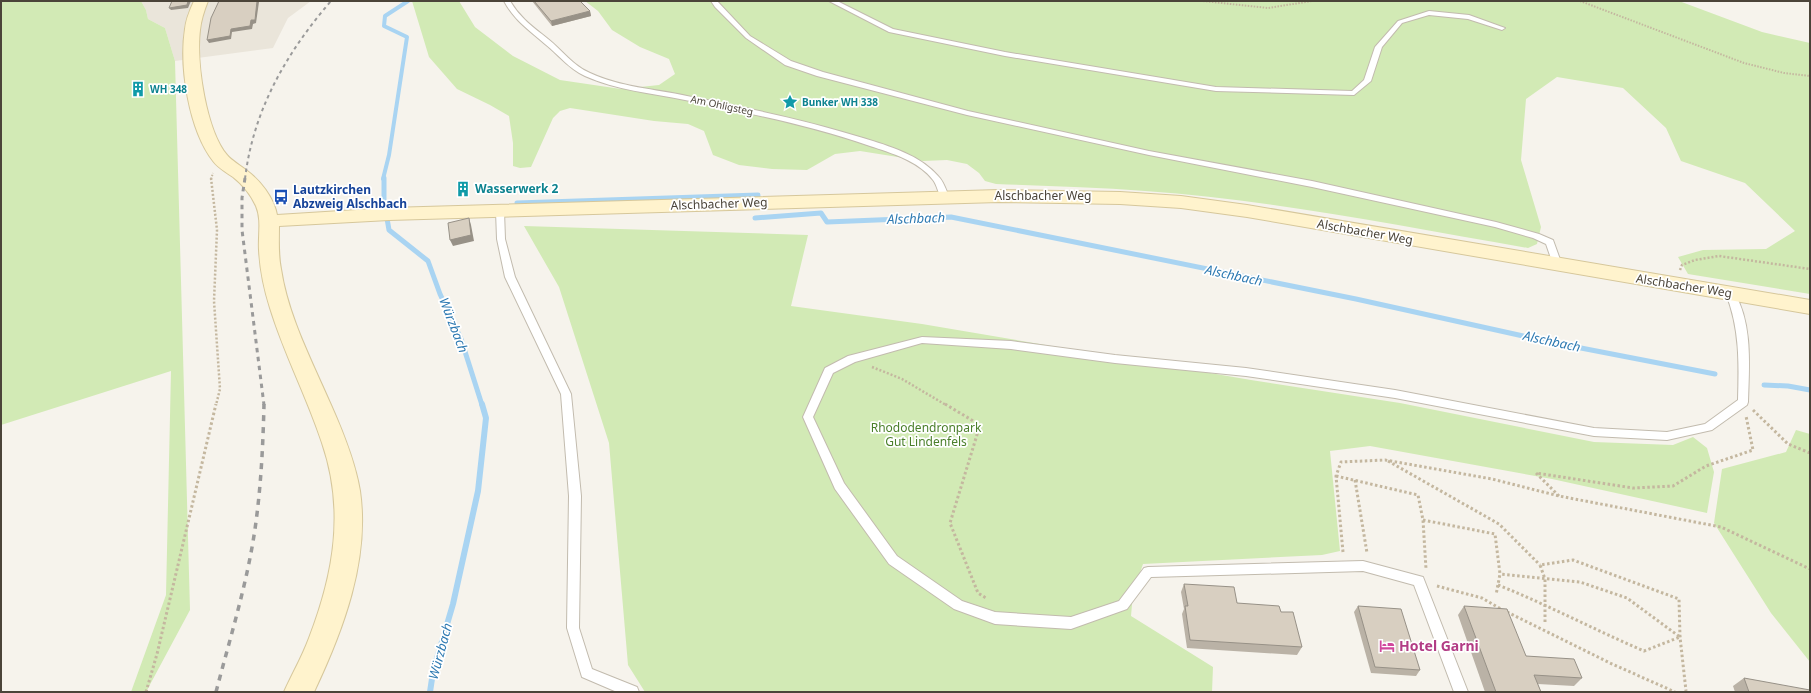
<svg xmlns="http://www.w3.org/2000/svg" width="1811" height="693" font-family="'Noto Sans',sans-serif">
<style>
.residential{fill:#eae5da}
.green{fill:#d2eab5}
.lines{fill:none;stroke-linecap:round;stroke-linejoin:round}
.stream-far2{stroke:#a9d4f2;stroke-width:4}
.stream-far1{stroke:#a9d4f2;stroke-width:5}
.stream{stroke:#a9d4f2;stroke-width:6}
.lane-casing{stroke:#c2bbae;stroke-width:2}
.secondary-casing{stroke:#d6c79b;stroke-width:2}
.path-far2{stroke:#c4b79f;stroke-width:2;stroke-dasharray:1.5 1.5;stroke-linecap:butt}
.path-far1{stroke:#c4b79f;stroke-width:2.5;stroke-dasharray:2 2;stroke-linecap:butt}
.path{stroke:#c4b79f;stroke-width:3;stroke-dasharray:2.5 2.5;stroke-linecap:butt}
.lane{fill:#fff;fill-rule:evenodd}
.secondary{fill:#fff3cd;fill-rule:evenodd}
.rail-far2{stroke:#9a9a9a;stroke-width:2;stroke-dasharray:3.5 3.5;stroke-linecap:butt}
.rail-far1{stroke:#9a9a9a;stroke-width:3;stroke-dasharray:4.5 4.5;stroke-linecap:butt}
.rail{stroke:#9a9a9a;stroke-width:3.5;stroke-dasharray:6 6;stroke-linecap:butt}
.wall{fill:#bab2a6}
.shaded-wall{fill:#979187}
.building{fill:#d8cfc1;stroke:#979187}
.labels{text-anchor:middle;stroke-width:3.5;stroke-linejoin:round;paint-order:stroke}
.far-culture-label{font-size:10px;font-weight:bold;fill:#0d838f;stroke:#fff;text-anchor:start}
.far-street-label{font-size:10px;fill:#4b4439;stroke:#fff}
.culture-label{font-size:12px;font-weight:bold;fill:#0d838f;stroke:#fff;text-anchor:start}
.transit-label{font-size:12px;font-weight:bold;fill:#164399;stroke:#fff;text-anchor:start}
.street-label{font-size:12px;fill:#4b4439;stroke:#fff}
.park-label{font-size:12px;fill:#4a7f2a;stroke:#fff}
.water-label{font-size:13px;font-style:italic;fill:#2e7ab2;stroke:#fff}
.near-hotel-label{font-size:14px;font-weight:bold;fill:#b23c85;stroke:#fff;text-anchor:start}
</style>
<rect width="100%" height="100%" fill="#f6f3ec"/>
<polygon class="residential" points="141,1 311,1 288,18 273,48 175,61 165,28 148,19 146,10"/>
<g class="green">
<polygon points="1,1 141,1 146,10 148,19 165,28 175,61 190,610 146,692 131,692 166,595 171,371 1,425"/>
<path d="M412 1H459L475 27 513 56 560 80 621 89 659 85 675 74 669 59 640 47 612 30 598 11 585 1H1679L1762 32 1810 43V294L1688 274 1678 257 1703 250 1766 249 1795 231 1745 183 1681 161 1666 128 1623 88 1557 77 1526 99 1521 160 1541 227 1537 244 1528 248C1401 226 1273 200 1145 191 1095 187 1046 186 996 184L985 181 979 173 967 164 947 160 923 161 860 151 835 154 807 170 772 169 739 165 713 155 704 131 688 124 654 121 570 108 560 111 553 118 531 167 520 168 513 166V143L509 116 490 105 457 89 429 57Z"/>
<polygon points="524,226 808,235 791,306 922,324 1251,380 1400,403 1594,442 1673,445 1693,437 1707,448 1714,472 1707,513 1552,479 1370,446 1330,451 1340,551 1322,555 1143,564 1133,593 1131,616 1213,667 1212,692 645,692 628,665 609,443 559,287"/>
<polygon points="1796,430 1810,434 1810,662 1771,613 1714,523 1722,469 1786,452"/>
</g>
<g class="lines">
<polyline class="stream-far2" points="383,179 389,155 407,37 384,26 385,16 408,1"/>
<g class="stream-far1">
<polyline points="384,178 384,201 389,230 428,261 440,294 461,339 482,405"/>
<polyline points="517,203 758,195"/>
<polyline points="755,218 821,213 827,222 951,217 1356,299 1550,342 1715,374"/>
<polyline points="1764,385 1788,386 1810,390"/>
</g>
<polyline class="stream" points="430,692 433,672 453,604 478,491 486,418 482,404"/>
<g class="lane-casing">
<g id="lane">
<path d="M504 1H510C520 18 533 27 548 39 562 50 573 66 590 73 620 87 655 89 687 96 746 108 806 120 863 138 889 146 920 155 938 176 944 182 946 190 949 197L945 200 942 199C938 193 937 185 933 180 919 161 891 153 870 146 810 125 747 113 685 100 651 93 616 90 585 76 569 69 559 55 545 44 529 30 514 20 504 1Z"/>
<polygon points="711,1 717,1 750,36 791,61 823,72 968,111 1149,151 1312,181 1496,222 1539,234 1553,240 1562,265 1557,268 1554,267 1546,244 1533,238 1495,227 1312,187 1149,155 967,115 817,76 785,65 746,38 715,7"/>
<polygon points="829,1 837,1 893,29 1005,52 1216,87 1352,91 1364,80 1375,47 1398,21 1429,11 1469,15 1505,28 1502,30 1468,19 1429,15 1402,23 1382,47 1371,81 1354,95 1216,91 1005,56 889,32"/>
<polygon points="500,208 504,211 505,239 515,277 571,394 581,496 579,628 592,669 637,687 639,692 617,692 582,677 567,628 569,496 561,394 505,277 497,239 496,211"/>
<path d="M1731 291 1734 292C1753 324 1749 366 1748 402L1747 405 1712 430 1667 440 1594 436 1395 398 1246 376 1115 363 1011 349 922 343 855 362 833 373 813 417 844 483 897 556 962 601 995 612 1071 617 1119 601 1144 568 1148 567 1363 561 1423 577 1468 692H1454L1414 585 1363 571 1151 577 1127 609 1071 629 995 624 954 609 889 564 835 489 803 417 825 368 848 356 922 337 1011 341 1115 355 1246 368 1395 390 1594 428 1667 432 1705 424 1738 400C1739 364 1740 329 1726 294Z"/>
</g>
</g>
<g class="secondary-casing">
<path id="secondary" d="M194 1H208C204 11 201 20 200 30 196 62 206 130 227 155 232 161 240 165 246 170 260 180 274 198 277 215L389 208 999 190 1120 192 1181 196 1247 205 1810 300V314L1247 217 1181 208 1120 204 999 202 389 220 279 226C279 241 278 254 281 269 288 316 312 361 331 405 343 432 355 461 360 491 370 560 343 631 314 692H284C292 674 302 657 309 638 334 573 345 510 322 443 307 397 284 354 270 308 264 289 260 270 259 250 258 235 262 220 256 206 251 195 243 185 233 177 226 172 218 168 213 161 189 130 179 67 185 29 186 19 190 10 194 1Z"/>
</g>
<g class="path-far2">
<polyline points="1203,1 1268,8 1312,1"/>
<polyline points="1580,1 1744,63 1784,73 1810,76"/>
<polyline points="211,179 213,173"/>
</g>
<g class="path-far1">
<polyline points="211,178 217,230 214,301 220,389 216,405"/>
<polyline points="1680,270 1682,265 1695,260 1719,256 1810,269"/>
<polyline points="872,367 902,379 946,405"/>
</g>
<g class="path">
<polyline points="945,404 980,425 950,523 978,593 986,598"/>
<polyline points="1753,410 1788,444 1810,453"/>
<polyline points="1388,461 1499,524 1540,565"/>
<polyline points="1336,476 1418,495 1423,520 1426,569"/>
<polyline points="1355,480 1367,553"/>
<polyline points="1559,496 1536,473 1633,488 1673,486 1706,466 1753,450 1746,416"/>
<polyline points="1423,520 1495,534 1500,574 1496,595"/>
<polyline points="1343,552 1336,476 1341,462 1385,460 1492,479 1559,496 1721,527 1810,569"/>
<path d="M1498 585C1548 605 1595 630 1644 651L1680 637 1627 598 1580 582 1500 574"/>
<polyline points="1437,586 1482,598 1501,609"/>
<polyline points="1507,612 1610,663 1675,692"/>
<polyline points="1545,622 1545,579 1540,565 1573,560 1679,599 1680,637 1686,691"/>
<polyline points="146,692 157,654 216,404"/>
</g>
<use href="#lane" class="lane"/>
<use href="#secondary" class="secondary"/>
<path class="rail-far2" d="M245 179C253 110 287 52 331 1"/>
<polyline class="rail-far1" points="245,178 242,198 242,230 264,405"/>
<path class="rail" d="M216 692C230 638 247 584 255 529 261 487 263 446 264 404"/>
</g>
<g class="wall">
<polygon points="532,1 580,1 590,11 591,16 552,26"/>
<polygon points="1184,584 1237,603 1281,612 1302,647 1297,655 1187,648 1182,614 1184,609 1181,592"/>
<polygon points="1358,606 1420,670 1416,676 1371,673 1354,612"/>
<polygon points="1464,606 1526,656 1582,678 1574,686 1538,684 1541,692 1485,692 1458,615"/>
<polygon points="1744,678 1810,692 1735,692 1733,686"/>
</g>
<g class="shaded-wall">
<polygon points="188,1 191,1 188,8 171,10 169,8"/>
<polygon points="257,1 265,1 259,2 256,23 253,24 252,29 232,32 231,39 209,43 207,40 251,20"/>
<polygon points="590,11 591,16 552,26 551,21"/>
<polygon points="469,218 471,225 474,241 453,246 450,240"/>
</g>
<g class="building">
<polygon points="172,1 188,1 187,5 169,8"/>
<polygon points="219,1 257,1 255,20 251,20 250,26 231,29 230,36 207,40 211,18"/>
<polygon points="534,1 580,1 590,11 551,21"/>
<polygon points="469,218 471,235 450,240 448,223"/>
<polygon points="1184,584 1234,587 1237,603 1279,606 1281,612 1293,612 1302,647 1190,640 1185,606 1188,606"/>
<polygon points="1358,606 1401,609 1420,670 1375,667"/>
<polygon points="1464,606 1507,609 1526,656 1574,659 1582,678 1534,675 1541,692 1496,692"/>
<polygon points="1744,678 1810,690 1810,692 1749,692"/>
</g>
<defs>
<g id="building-bare" transform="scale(1.2)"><path d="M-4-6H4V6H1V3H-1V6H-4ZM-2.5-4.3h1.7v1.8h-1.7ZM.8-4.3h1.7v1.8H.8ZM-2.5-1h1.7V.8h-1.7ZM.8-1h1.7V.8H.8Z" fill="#0f9aa8" stroke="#fff" stroke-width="2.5" paint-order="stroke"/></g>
<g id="sight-bare" transform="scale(1.2)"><path d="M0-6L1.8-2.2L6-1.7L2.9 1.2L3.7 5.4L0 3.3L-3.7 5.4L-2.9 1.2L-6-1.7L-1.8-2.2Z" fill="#0f9aa8" stroke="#fff" stroke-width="2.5" paint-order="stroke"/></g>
<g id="bus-bare" transform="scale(1.2)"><path d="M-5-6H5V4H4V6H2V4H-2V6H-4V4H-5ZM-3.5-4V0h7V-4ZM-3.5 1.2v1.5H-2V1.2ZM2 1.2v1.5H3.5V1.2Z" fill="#1a4fb4" stroke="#fff" stroke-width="2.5" paint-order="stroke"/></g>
<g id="hotel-bare" transform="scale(1.2)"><path d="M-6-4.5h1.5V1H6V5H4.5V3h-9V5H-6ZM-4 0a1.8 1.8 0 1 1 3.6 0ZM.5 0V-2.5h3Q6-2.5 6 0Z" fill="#d1479c" stroke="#fff" stroke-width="2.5" paint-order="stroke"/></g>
</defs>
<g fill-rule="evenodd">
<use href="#building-bare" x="138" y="89"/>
<use href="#sight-bare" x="790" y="102"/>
<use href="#building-bare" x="463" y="189"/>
<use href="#bus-bare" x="281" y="197"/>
<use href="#hotel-bare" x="1387" y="646"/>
</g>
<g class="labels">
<g class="far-culture-label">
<text x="150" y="93">WH 348</text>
<text x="802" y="106">Bunker WH 338</text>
</g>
<g class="far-street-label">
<text transform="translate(722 105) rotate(12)" y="4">Am Ohligsteg</text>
</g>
<g class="culture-label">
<text x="475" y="193">Wasserwerk 2</text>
</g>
<g class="transit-label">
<text x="293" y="194">Lautzkirchen<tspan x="293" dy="14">Abzweig Alschbach</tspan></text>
</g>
<g class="street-label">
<text x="1043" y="200">Alschbacher Weg</text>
<text transform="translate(719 204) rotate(-2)" y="4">Alschbacher Weg</text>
<text transform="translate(1365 232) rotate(10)" y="4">Alschbacher Weg</text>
<text transform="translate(1684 286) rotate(9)" y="4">Alschbacher Weg</text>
</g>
<g class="park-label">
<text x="926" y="432">Rhododendronpark<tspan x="926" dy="14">Gut Lindenfels</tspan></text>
</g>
<g class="water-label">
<text transform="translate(916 218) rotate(-2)" y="5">Alschbach</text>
<text transform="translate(1234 275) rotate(12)" y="5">Alschbach</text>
<text transform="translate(454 325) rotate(69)" y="5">Würzbach</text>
<text transform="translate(1552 341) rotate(12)" y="5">Alschbach</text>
<text transform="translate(440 651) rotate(-75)" y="5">Würzbach</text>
</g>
<g class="near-hotel-label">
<text x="1399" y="651">Hotel Garni</text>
</g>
</g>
<rect width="1811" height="693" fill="none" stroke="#4b4439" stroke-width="4"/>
</svg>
